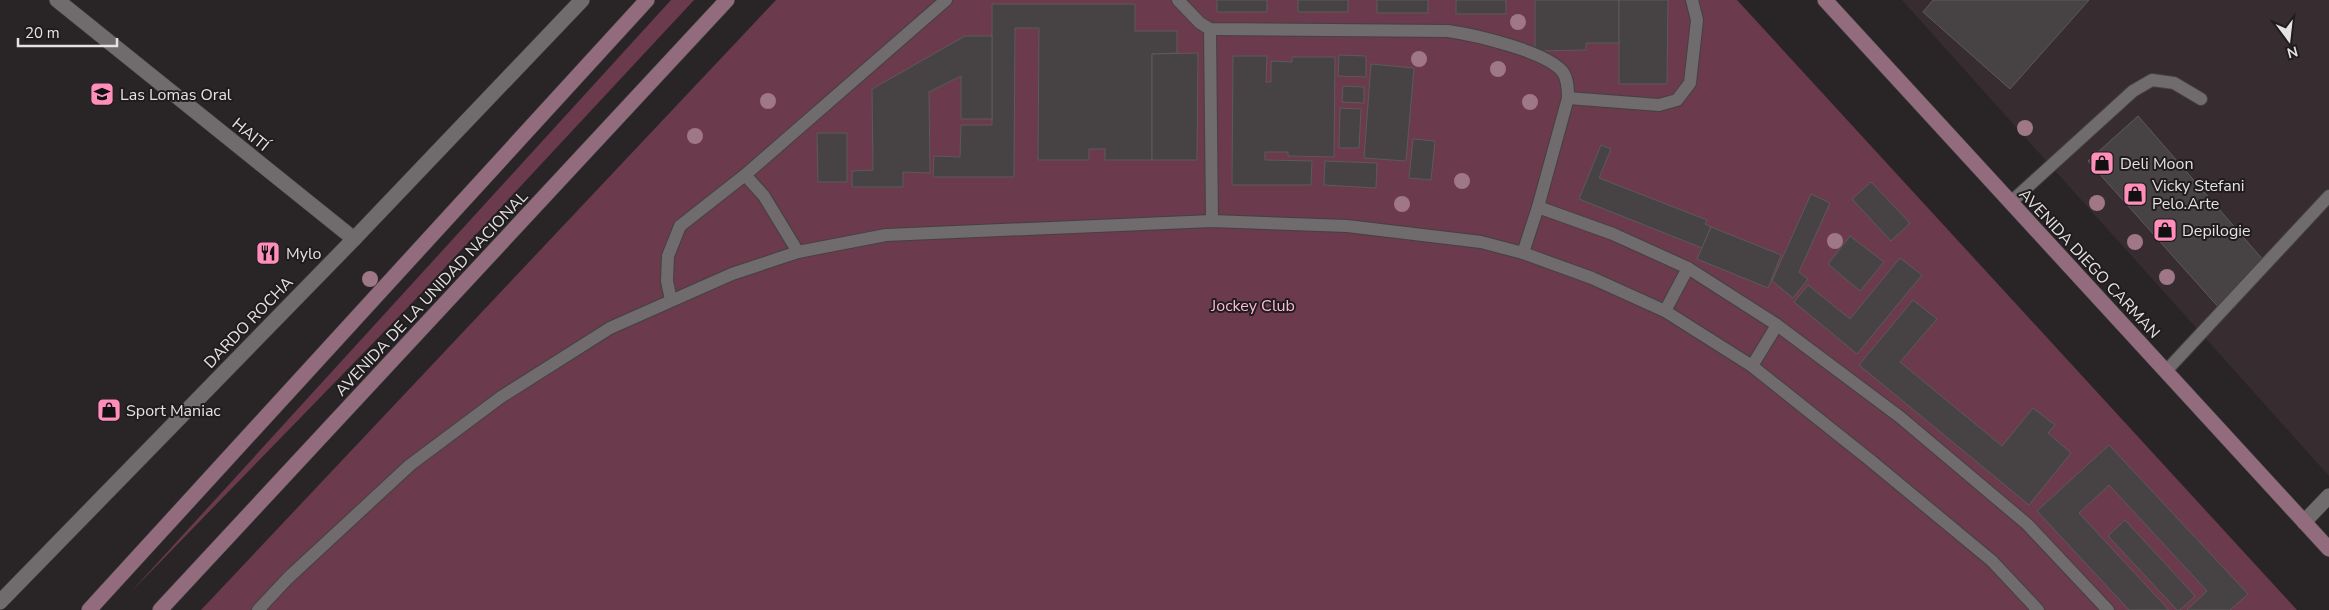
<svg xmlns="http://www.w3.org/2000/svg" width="2329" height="610" font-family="'Nunito Sans',sans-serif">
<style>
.built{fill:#372c30}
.green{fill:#6b3a4d}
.building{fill:#474244;stroke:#5e595b}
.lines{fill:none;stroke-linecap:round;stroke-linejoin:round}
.lane-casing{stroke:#444142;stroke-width:14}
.street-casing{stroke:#444142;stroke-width:16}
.secondary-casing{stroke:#444142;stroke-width:16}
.lane{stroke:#706b6d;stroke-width:12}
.street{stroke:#706b6d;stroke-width:15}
.secondary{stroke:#926c7c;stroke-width:15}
.tree{fill:#9f7786}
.labels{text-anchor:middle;stroke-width:4;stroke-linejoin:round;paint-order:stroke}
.poi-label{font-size:16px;fill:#e4e2e2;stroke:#201c1d;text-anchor:start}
.street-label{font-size:16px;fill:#e4e2e2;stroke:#201c1d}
.park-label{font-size:16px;fill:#ffbad3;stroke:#201c1d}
</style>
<rect width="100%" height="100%" fill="#292527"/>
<polygon class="built" points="1902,0 2329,0 2329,476"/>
<g class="green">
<polygon points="671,0 694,0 412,303 130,593"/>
<polygon points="776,0 1737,0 2297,610 201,610"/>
</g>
<g class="building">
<rect x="1217" y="0" width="50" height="12"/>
<rect x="1298" y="0" width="50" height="12"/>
<rect x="1377" y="0" width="51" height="13"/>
<rect x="1456" y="0" width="50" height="14"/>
<polygon points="1535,0 1619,0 1619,43 1586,43 1586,50 1535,51"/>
<polygon points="1619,0 1668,0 1667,84 1619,84"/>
<polygon points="1933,0 2089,0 2010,89 1923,12"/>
<polygon points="992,4 1135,4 1135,31 1177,31 1177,53 1152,54 1152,160 1105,160 1105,149 1089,149 1089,160 1038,160 1039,28 1015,28 1014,177 933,177 934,156 960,157 961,125 992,125"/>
<polygon points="965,36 992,36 992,119 961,119 961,76 929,92 930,173 903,172 903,187 852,187 852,171 873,170 872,89"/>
<polygon points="1198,53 1197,160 1152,160 1152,54"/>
<polygon points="1339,55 1366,56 1366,77 1338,76"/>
<polygon points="1233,56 1267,56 1266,82 1271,82 1271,61 1292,62 1292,57 1335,57 1334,157 1288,156 1288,152 1265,152 1265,160 1312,161 1311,185 1232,185"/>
<polygon points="1371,64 1414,68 1406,161 1364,158"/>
<polygon points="1343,86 1364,87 1364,103 1342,102"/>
<polygon points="1340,108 1361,109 1359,148 1339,148"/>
<polygon points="2138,116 2265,262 2221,310 2088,161"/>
<polygon points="817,133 847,133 847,182 818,182"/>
<polygon points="1413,139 1435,141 1431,180 1409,178"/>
<polygon points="1601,145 1611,149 1599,178 1707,220 1705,224 1711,227 1702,248 1579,199"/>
<polygon points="1325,161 1377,163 1376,188 1324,185"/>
<polygon points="1871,182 1910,223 1891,241 1852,199"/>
<polygon points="1811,194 1830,203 1799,272 1808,279 1793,298 1772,281"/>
<polygon points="1711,227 1781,255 1768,288 1697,259"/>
<polygon points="1850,236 1884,262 1860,291 1828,264"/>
<polygon points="1900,258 1922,275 1857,354 1794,302 1808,285 1850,319"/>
<polygon points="1913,300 1937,319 1900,362 2002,446 2033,408 2055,425 2048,433 2071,453 2029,505 1859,365"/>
<polygon points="2109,445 2248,594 2230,610 2187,610 2207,591 2109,485 2079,513 2169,610 2129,610 2037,511"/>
<polygon points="2125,520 2195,596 2180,610 2177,610 2108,536"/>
</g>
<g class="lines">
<g class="lane-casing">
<g id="lane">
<path d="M1178 0 1200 23 1210 29 1448 31C1475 35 1545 51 1562 71 1568 78 1568 90 1568 98L1538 207 1613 234 1688 268 1777 325 1900 417 2027 524 2108 610"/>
<polyline points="1210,29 1212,221"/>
<polyline points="1568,98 1659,105 1677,100 1690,83 1697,20 1692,0"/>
<polyline points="745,175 764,196 798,252"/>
<polyline points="2011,202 2133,91 2152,80 2174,83 2201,99"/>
<polyline points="1523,253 1538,207"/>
<polyline points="671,300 667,281 668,256 680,226 745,175 946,0"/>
<polyline points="1665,311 1688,268"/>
<polyline points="1752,366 1777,325"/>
<polyline points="2166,371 2329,196"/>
<polyline points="258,610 288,578 410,465 501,397 610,328 732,274 798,252 886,235 1212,221 1347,226 1481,242 1523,253 1592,278 1665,311 1752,366 1870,460 1992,561 2038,610"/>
</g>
</g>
<g class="street-casing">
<g id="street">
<polyline points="57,0 354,239"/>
<polyline points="2304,522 2329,496"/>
<polyline points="0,602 354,239 582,0"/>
</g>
</g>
<g class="secondary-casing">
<g id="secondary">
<polyline points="1825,0 2329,549"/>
<polyline points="89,610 647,0"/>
<polyline points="160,610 727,0"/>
</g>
</g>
<use href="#lane" class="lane"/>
<use href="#street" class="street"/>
<use href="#secondary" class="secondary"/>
</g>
<g class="tree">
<circle cx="1518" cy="22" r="8"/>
<circle cx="1419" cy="59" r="8"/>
<circle cx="1498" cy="69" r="8"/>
<circle cx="768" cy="101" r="8"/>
<circle cx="1530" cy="102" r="8"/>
<circle cx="2025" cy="128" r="8"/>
<circle cx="695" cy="136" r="8"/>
<circle cx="1462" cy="181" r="8"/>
<circle cx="2097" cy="203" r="8"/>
<circle cx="1402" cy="204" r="8"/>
<circle cx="1835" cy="241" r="8"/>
<circle cx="2135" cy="242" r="8"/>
<circle cx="2167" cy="277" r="8"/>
<circle cx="370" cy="279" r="8"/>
</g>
<defs>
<g id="school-square" transform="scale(1.25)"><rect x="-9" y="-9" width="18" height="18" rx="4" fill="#ff8ebb" stroke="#201c1d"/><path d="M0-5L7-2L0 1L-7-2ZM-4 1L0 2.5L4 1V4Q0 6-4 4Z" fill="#111"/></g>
<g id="shop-square" transform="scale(1.25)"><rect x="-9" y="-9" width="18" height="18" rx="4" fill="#ff8ebb" stroke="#201c1d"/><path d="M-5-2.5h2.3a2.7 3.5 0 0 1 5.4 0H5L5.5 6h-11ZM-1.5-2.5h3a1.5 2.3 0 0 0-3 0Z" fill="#111"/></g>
<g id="restaurant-square" transform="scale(1.25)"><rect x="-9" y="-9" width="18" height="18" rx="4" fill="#ff8ebb" stroke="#201c1d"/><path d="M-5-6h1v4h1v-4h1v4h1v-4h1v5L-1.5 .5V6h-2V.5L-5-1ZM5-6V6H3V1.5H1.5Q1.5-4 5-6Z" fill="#111"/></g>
</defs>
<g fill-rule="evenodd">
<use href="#school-square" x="102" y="94"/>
<use href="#shop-square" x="2102" y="163"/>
<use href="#shop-square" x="2135" y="194"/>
<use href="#shop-square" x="2165" y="230"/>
<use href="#restaurant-square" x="268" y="253"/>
<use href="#shop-square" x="109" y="410"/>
</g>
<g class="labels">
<g class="poi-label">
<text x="120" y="100">Las Lomas Oral</text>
<text x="2120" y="169">Deli Moon</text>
<text x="2152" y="191">Vicky Stefani<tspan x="2152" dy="18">Pelo.Arte</tspan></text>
<text x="2182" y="236">Depilogie</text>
<text x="286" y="259">Mylo</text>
<text x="126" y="416">Sport Maniac</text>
</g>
<g class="street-label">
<text transform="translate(251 134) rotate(39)" y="6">HAITÍ</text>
<text transform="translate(2090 263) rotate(47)" y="6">AVENIDA DIEGO CARMAN</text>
<text transform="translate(431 293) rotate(-47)" y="6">AVENIDA DE LA UNIDAD NACIONAL</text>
<text transform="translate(248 322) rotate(-46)" y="6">DARDO ROCHA</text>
</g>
<g class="park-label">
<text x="1253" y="311">Jockey Club</text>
</g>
</g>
<g transform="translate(2289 40) rotate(165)" stroke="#201c1d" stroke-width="4" paint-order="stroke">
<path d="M0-4L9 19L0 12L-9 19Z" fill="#e4e2e2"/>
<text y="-8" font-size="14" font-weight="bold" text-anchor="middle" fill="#e4e2e2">N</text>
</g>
<path d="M18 38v8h99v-8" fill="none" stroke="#e4e2e2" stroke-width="2.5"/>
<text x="25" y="38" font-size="15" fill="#e4e2e2" stroke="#201c1d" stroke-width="4" paint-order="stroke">20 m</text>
</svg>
